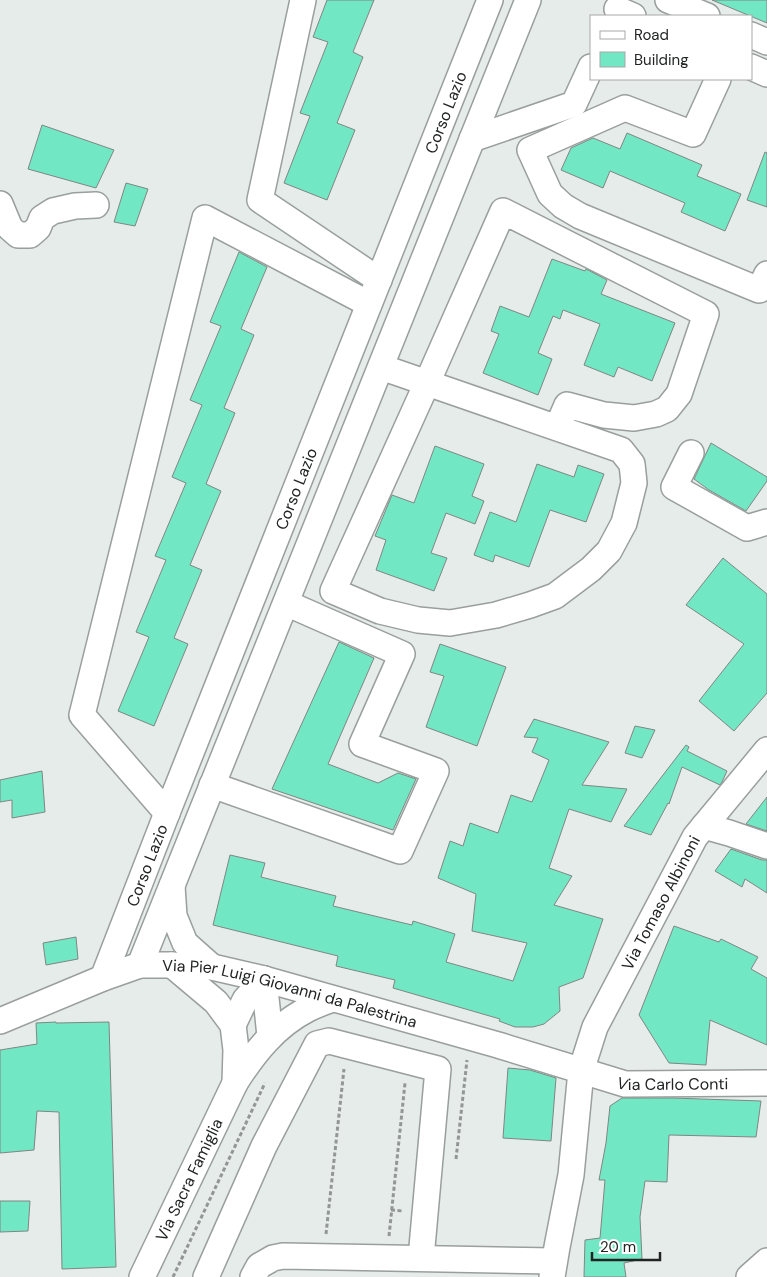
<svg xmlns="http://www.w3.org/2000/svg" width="767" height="1277" font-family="'DM Sans',sans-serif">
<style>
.building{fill:#72e7c3;stroke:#7f8683}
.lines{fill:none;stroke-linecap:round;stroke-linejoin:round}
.minor-casing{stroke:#999f9c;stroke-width:28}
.path{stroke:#929694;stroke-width:3;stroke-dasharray:4 2.5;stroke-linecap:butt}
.minor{stroke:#fff;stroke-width:25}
.labels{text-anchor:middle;stroke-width:4.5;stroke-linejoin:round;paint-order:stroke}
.street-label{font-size:16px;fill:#222423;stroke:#fff}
</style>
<rect width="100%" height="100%" fill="#e6ecea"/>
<g class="building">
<polygon points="327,0 374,0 353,52 363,57 337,123 355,130 327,200 284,183 310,116 300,113 328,42 313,37"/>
<polygon points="712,0 767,0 767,23"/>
<polygon points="42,125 114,150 96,188 28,169"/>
<polygon points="627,133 702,165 697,176 741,194 725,231 681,212 685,203 610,171 603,188 561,170 571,148 593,138 620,149"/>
<polygon points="765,152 767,153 767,207 747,200"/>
<polygon points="126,183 148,189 135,226 114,222"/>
<polygon points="239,252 267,267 241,329 254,335 224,408 235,413 206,484 221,491 190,565 202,570 174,638 188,644 154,726 118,711 149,637 136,632 166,560 155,556 186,483 172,477 202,405 190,400 221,326 210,322"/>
<polygon points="552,259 585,271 586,269 607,280 601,294 675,323 652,381 618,367 614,377 584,365 600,324 563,310 560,319 553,316 538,353 552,359 538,395 483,373 499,334 491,331 500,306 529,317"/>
<polygon points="711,443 767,477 767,481 746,511 709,490 694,479"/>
<polygon points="435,446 484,464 472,496 484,501 475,524 446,513 431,553 447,558 434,591 376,570 386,540 375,536 392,495 414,503"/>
<polygon points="537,464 574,477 578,465 604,474 586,522 550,510 529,567 495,555 493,562 474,555 490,512 516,522"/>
<polygon points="723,558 767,594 767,693 734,731 699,701 744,644 686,605"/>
<polygon points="339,642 374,658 328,764 378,783 398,773 416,779 393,830 272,789"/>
<polygon points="440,644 506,667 477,746 426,727 444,676 430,672"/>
<polygon points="534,719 609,742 582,785 627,789 611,822 569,809 549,868 572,876 554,905 603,919 583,978 559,987 560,1011 544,1024 533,1027 515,1027 499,1021 500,1019 393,988 395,980 336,966 338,956 213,925 230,855 265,863 261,877 336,896 333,906 412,925 413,921 455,934 446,962 513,981 527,943 472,931 476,894 438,878 450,841 463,846 470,823 498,833 511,795 532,802 549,760 532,752 538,738 524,737"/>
<polygon points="635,726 655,730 642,758 625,753"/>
<polygon points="686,745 689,747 687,751 727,771 722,782 720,785 682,767 669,804 668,803 651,835 624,826"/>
<polygon points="42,771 45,812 12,818 12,800 0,802 0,780"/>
<polygon points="767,797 767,831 746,824"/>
<polygon points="731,849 762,860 767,860 767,893 745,879 742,887 715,871"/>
<polygon points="674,926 719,942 721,939 758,957 751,969 767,978 767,1045 710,1020 706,1065 669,1063 639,1015"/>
<polygon points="76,937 78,959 46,965 43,943"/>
<polygon points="56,1022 56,1023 109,1022 116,1267 62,1269 59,1112 37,1111 34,1150 0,1153 0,1050 37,1044 36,1023"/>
<polygon points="508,1068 530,1070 556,1078 551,1141 503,1138"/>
<polygon points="622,1098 672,1098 761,1101 756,1137 669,1135 667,1182 645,1181 640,1217 642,1259 624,1263 626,1277 584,1277 585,1240 600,1238 605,1180 599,1180 606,1143 610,1106"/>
<polygon points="0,1201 30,1201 28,1231 0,1232"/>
</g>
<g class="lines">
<g class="minor-casing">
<g id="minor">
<polyline points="303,0 260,200 379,280"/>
<polyline points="668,0 707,16"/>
<polyline points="617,9 633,16"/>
<polyline points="751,35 767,42"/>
<polyline points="751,67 767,74"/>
<polyline points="718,79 693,134 625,108 530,150 550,194 563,206 580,216 759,290 767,274"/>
<polyline points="472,139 574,104 591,67"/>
<polyline points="0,204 10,228 18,235 30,235 38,228 42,218 53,211 75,206 96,205"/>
<polyline points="381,367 621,450 632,464 634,483 624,523 609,551 591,569 555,596 530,605 496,615 450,623 418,620 380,611 333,591 427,383 503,211 706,314 679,394 667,409 656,414 634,418 604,415 567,405 557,428"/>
<polyline points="691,453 674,487 747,528 767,522"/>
<polyline points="212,785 400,851 436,771 362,744 402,654 286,603"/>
<polyline points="167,813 82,715 205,218 369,304"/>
<polyline points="704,826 729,833 767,846"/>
<polyline points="172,886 174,916 185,943 212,967"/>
<polyline points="140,965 528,0"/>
<polyline points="172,965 216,1002 233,1025 236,1050 235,1083"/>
<path id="s1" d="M103 978 167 813 490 0"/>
<polyline points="264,979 270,1036"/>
<path id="s2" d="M0 1021 103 978 140 965H172L212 967 264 979 498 1045 625 1084 767 1083"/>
<polyline points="233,1025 245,1000 264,979"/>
<path id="s3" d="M142 1277 235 1083C254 1053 275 1026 308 1009 316 1005 324 1002 333 999"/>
<polyline points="206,1277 264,1146 317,1044 329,1041 438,1069 421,1258"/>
<polyline points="253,1277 259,1266 273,1258 283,1256 554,1261"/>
<path id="s4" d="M552 1277 557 1247 571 1175 581 1071 595 1027 695 837 767 750"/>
<polyline points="749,1277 767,1261"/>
</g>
</g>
<g class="path">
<polyline points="456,1159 467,1060"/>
<polyline points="391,1210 403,1211"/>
<polyline points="326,1234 344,1069"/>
<polyline points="389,1236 405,1083"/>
<polyline points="173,1277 265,1083"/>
</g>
<use href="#minor" class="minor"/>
</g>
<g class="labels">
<g class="street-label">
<text dy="6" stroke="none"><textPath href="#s1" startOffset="931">Corso Lazio</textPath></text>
<text dy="6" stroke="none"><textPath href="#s1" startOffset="526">Corso Lazio</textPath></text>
<text dy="6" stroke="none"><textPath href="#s1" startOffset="121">Corso Lazio</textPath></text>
<text dy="6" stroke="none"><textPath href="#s4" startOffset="395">Via Tomaso Albinoni</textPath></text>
<text dy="6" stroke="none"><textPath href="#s2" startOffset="304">Via Pier Luigi Giovanni da Palestrina</textPath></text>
<text dy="6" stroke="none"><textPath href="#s2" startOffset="700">Via Carlo Conti</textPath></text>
<text dy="6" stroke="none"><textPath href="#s3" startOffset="108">Via Sacra Famiglia</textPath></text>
</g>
</g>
<rect x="590" y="15" width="162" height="65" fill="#ffffff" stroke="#a7a7a7"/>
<rect x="600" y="31" width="25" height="8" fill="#ffffff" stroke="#a7a7a7"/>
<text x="634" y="40" font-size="15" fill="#222423">Road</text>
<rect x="600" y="52" width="25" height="15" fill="#72e7c3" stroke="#a7a7a7"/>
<text x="634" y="65" font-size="15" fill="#222423">Building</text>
<path d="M592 1252v8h68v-8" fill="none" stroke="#222423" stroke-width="2.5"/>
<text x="600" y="1252" font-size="15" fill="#222423" stroke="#ffffff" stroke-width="4" paint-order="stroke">20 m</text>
</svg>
